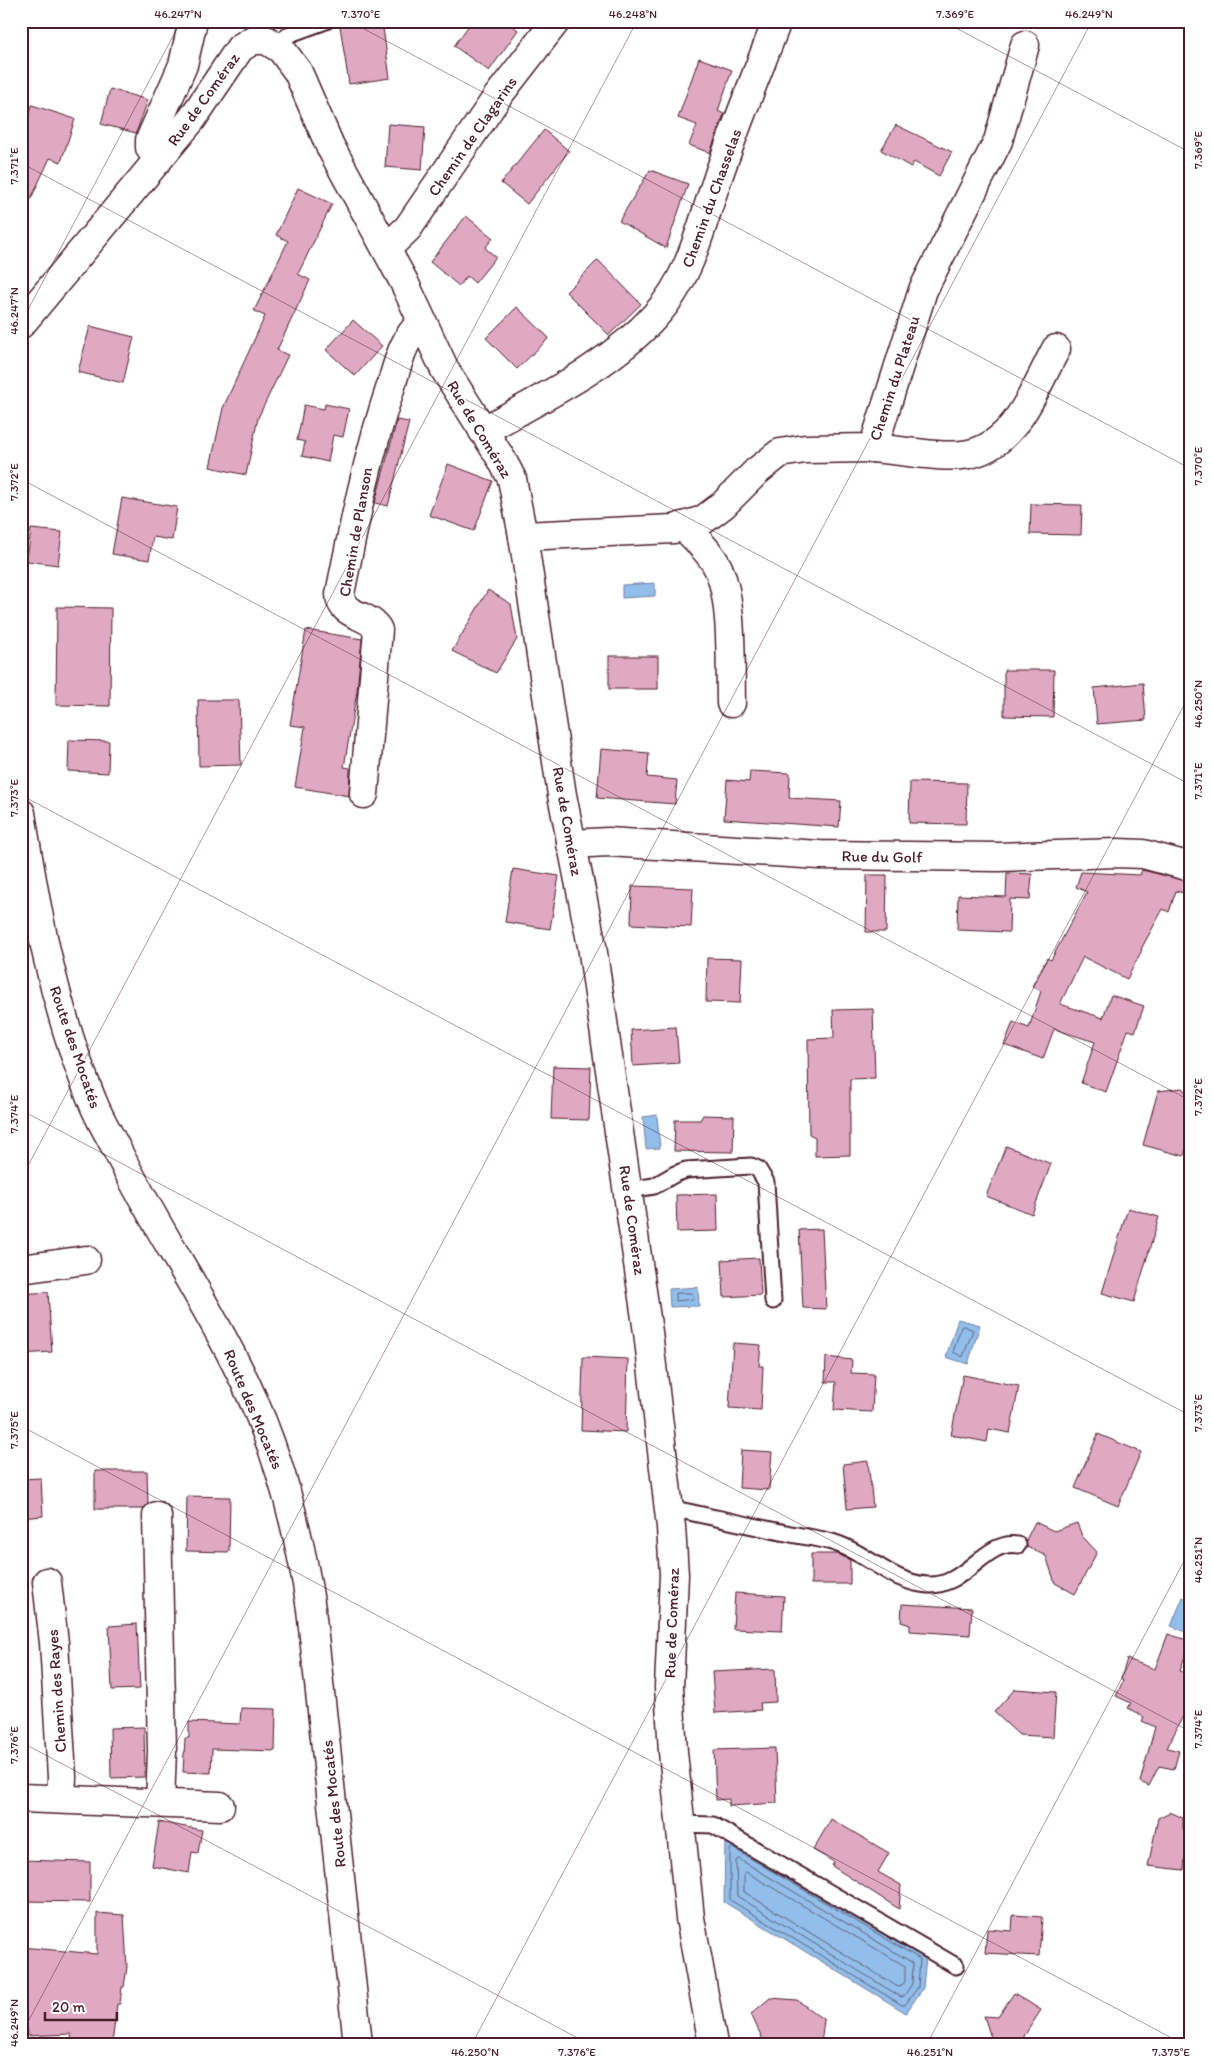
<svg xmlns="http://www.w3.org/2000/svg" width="1212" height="2065" font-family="Itim,sans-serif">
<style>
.water{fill:#91beeb;stroke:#757e9e}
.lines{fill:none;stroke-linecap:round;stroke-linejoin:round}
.shore{stroke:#665f78;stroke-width:1}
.building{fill:#dfa9c2;stroke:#4a1f2b}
.service-casing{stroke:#4a1f2b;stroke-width:19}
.minor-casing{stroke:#4a1f2b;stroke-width:31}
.tertiary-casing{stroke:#4a1f2b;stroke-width:31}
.service{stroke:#fff;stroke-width:15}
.minor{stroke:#fff;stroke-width:28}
.tertiary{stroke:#fff;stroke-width:28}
.ticks{fill:none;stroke:#4a1f2b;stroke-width:1;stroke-opacity:0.45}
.labels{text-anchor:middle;stroke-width:4;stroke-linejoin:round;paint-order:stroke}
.street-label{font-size:16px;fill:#4a1f2b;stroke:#fff}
.neatline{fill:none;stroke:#4a1f2b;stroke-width:2}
.ticks-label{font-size:12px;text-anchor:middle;fill:#4a1f2b}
</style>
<rect width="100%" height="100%" fill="#fff"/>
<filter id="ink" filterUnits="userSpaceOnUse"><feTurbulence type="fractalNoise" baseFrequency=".02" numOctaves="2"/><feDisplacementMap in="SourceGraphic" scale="10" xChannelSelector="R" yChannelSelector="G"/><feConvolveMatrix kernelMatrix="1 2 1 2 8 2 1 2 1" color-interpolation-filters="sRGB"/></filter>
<g filter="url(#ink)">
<g class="water">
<polygon points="655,583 655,596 622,598 622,585"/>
<polygon points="657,1115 660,1148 646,1149 643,1117"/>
<polygon points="698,1287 699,1306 670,1307 669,1289"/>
<polygon points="958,1319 980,1325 968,1364 946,1357"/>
<polygon points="1183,1597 1191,1601 1191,1627 1188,1633 1171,1626"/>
<polygon points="725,1837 926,1957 923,1988 906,2013 724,1902"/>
</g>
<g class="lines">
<g class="shore">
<polygon points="677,1293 692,1293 694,1299 676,1301 675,1296"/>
<polygon points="964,1326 973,1330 963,1357 953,1352 961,1327"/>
<polygon points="733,1848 920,1959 918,1987 905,2005 902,2005 730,1900 730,1850"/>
<polygon points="739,1859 913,1963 912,1984 904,1996 901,1997 737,1896 736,1861"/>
<polygon points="746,1872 905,1966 905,1981 902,1986 898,1987 744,1892 744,1874"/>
</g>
</g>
<g class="building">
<polygon points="370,21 382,21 390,78 349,84 340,26"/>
<polygon points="472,21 506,21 518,30 489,71 454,46"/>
<polygon points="699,58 732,70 718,111 724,114 710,153 689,145 697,125 678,118"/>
<polygon points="110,89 148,100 136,133 101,124"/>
<polygon points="32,105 75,119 61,162 50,158 21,220 21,138"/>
<polygon points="388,124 425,127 422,170 385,167"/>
<polygon points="896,125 952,152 939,176 914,162 911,167 881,150"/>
<polygon points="544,130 569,151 527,204 501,183"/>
<polygon points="650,170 688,184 666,248 619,221"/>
<polygon points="298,188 332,204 298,274 310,280 277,350 288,355 258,418 246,475 210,467 223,408 265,316 254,311 288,241 276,235"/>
<polygon points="466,216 493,238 485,248 496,257 475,283 467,276 459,286 430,262"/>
<polygon points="598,260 641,304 609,335 566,292"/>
<polygon points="517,307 549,338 517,369 486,338"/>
<polygon points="353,320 382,346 355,376 326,350"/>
<polygon points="90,326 134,337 123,383 78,372"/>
<polygon points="325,404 349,409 343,437 333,435 328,462 302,456 305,442 297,440 304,405 324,409"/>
<polygon points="397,420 409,422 388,506 375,503"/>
<polygon points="448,464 493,481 474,531 429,515"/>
<polygon points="122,498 177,507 172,540 153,537 149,560 112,554"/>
<polygon points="1031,504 1082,505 1081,535 1030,534"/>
<polygon points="31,529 62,532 58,565 27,561"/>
<polygon points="488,590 511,604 517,639 496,673 452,651"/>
<polygon points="57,607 111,608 110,706 56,705"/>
<polygon points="306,630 362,639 357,691 344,767 350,768 349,796 295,787 305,727 290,725"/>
<rect x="609" y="656" width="49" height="33"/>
<polygon points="1004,670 1054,670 1053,717 1004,716"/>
<polygon points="1143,683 1146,720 1097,724 1094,688"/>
<polygon points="198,700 239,700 241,765 199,766"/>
<polygon points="69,740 109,741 108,773 68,771"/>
<polygon points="601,749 649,753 647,777 677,780 675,804 597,798"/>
<polygon points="750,771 790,773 789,798 841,801 839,827 724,819 727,780 749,782"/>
<polygon points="910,782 967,783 966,824 909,823"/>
<polygon points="513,869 559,876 550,929 505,922"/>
<polygon points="1142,870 1191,882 1191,895 1176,891 1169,912 1163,909 1141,949 1142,950 1127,979 1083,957 1060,1004 1103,1018 1111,995 1144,1006 1135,1032 1128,1030 1106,1092 1081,1083 1095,1042 1054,1029 1043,1059 1004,1045 1013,1022 1029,1028 1041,991 1032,986 1047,958 1051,960 1087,892 1076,887 1081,872 1140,875"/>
<polygon points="1007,873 1032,874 1030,900 1010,899 1009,932 957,930 958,895 1006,897"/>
<polygon points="867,875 887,875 886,932 866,932"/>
<polygon points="632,886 693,888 691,927 631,924"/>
<polygon points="707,958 742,959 740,1003 706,1002"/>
<polygon points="873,1009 875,1078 850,1079 850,1155 815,1156 815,1137 809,1134 808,1039 834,1038 833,1010"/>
<polygon points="676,1027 679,1063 633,1066 631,1030"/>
<polygon points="553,1066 591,1067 589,1120 551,1119"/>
<polygon points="1182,1088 1191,1097 1191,1132 1184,1156 1143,1145 1158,1091"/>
<polygon points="703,1115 734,1116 733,1152 674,1151 675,1120 700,1120"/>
<polygon points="1006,1146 1051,1164 1032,1214 986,1196"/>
<polygon points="717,1194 718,1231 677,1232 676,1195"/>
<polygon points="1128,1208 1159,1217 1134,1302 1102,1293"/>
<polygon points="822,1229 826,1309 803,1308 799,1230"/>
<polygon points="759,1258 761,1295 724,1297 722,1260"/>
<polygon points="48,1292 52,1352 21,1354 21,1294"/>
<polygon points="733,1343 761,1345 759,1366 763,1366 761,1410 729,1408"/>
<polygon points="583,1357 628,1359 626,1432 581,1430"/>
<polygon points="826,1357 852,1360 851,1373 874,1374 872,1412 834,1410 836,1382 825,1382"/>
<polygon points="963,1375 1019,1386 1010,1433 989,1429 987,1442 951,1435"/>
<polygon points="1098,1434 1141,1452 1118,1506 1075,1488"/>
<polygon points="741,1450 772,1452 769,1490 739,1488"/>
<polygon points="868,1461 873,1507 847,1509 843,1464"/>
<polygon points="95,1471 147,1471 148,1504 143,1509 95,1509"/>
<polygon points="41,1478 43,1516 21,1518 21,1479"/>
<polygon points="187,1496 230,1497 229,1552 186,1551"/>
<polygon points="1035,1522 1054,1531 1077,1523 1082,1536 1097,1552 1075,1594 1055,1583 1046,1556 1027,1547 1026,1540"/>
<polygon points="811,1554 838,1554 850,1560 850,1584 811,1584"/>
<polygon points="735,1593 784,1596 782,1631 733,1629"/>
<polygon points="902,1604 972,1608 970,1635 910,1631 910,1625 901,1622"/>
<polygon points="137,1624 140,1689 112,1690 109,1626"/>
<polygon points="1168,1634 1190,1641 1180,1671 1191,1675 1191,1684 1185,1702 1188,1706 1167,1748 1179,1751 1174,1769 1159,1766 1149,1786 1140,1782 1155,1727 1142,1721 1144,1717 1128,1708 1131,1703 1116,1696 1123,1681 1121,1678 1127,1659 1155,1669"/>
<polygon points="775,1669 776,1702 760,1703 761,1710 715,1713 712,1672"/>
<polygon points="1015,1689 1056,1692 1053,1737 1019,1735 994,1712"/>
<polygon points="241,1708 276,1709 275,1751 212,1749 211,1773 183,1772 185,1738 189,1738 189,1722 240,1724"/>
<polygon points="144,1727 145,1777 111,1778 110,1728"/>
<polygon points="775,1748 777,1803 729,1806 729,1799 716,1800 714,1750"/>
<polygon points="1170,1812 1183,1818 1183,1830 1187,1835 1184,1870 1148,1866 1158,1818"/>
<polygon points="831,1819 889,1853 878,1872 901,1885 899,1909 832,1866 834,1862 813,1850"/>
<polygon points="159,1822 202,1830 198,1853 192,1852 189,1873 152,1866"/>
<polygon points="21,1860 90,1862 90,1902 21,1901"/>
<polygon points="97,1913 124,1915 127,1967 124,1987 122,1987 120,2004 117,2004 112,2044 72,2044 71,2034 27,2036 21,1947 97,1954"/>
<polygon points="1013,1915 1042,1917 1039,1956 985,1953 987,1929 1012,1931"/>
<polygon points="1014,1993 1041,2010 1019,2044 993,2044 984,2016 998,2017"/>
<polygon points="770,1998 797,2000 824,2020 821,2044 765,2044 751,2014"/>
</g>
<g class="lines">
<g class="service-casing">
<g id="service">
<polyline points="276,45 290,34 326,21"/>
<polyline points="629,1190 654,1186 675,1174 686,1170 751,1166 758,1169 766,1182 773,1301"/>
<path d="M670 1508C708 1516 747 1525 786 1533 803 1537 822 1538 838 1544 869 1555 893 1583 928 1585 966 1587 985 1539 1018 1545"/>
<polyline points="680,1824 713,1825 956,1966"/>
</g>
</g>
<g class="minor-casing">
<g id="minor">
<polyline points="158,160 150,148 150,140 183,65 193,21"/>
<polyline points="387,248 408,228 498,96 556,21"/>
<polyline points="21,324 192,119 240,48 253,40 266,40 281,49 298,72 330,146 404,282 445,370 502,460 512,479 523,536 562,795 592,946 648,1332 671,1527 674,1575 669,1687 673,1752 690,1918 713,2044"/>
<path d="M483 431C541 398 609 367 655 316 691 277 700 229 717 180 735 127 757 74 777 21"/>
<path d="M873 448C899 450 944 459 969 454 1017 444 1035 387 1056 349"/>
<path d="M683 526C695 538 708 550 716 564 734 596 730 666 731 703"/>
<polyline points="523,536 674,529 703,520 723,505 757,471 780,453 805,449 873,448 923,290 998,141 1025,45"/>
<path d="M364 794 378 630C369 613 340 617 340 594 354 524 368 454 391 386 398 363 403 338 422 322"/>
<polyline points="571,844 608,842 820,855 998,857 1117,853 1143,854 1191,867"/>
<polyline points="21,1269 86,1260"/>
<polyline points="157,1516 162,1751 160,1803"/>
<polyline points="47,1582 54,1643 62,1777 61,1799"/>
<polyline points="21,1798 220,1806"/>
</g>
</g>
<g class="tertiary-casing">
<path id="tertiary" d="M21 813C36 911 54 1008 92 1100 98 1116 107 1131 115 1146 151 1219 197 1287 234 1360 275 1438 298 1522 311 1609L358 2044"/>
</g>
<use href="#service" class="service"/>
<use href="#minor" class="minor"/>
<use href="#tertiary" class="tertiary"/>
</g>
</g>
<path class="ticks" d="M349 21 1191 469M943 21 1191 153M21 163 1191 785M21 323 181 21M21 479 1191 1101M21 795 1191 1416M21 1110 1191 1732M21 1179 637 21M21 1426 1183 2044M21 1742 589 2044M21 2035 1092 21M472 2044 1191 692M927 2044 1191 1548"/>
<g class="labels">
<g class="street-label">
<text transform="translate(203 99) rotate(-54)" y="6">Rue de Coméraz</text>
<text transform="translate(472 136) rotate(-55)" y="6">Chemin de Clagarins</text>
<text transform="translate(711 198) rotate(-70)" y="6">Chemin du Chasselas</text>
<text transform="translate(894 378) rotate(-72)" y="6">Chemin du Plateau</text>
<text transform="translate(480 429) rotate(59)" y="6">Rue de Coméraz</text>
<text transform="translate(355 532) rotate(-80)" y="6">Chemin de Planson</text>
<text transform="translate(568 821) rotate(80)" y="6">Rue de Coméraz</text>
<text transform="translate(882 856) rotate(1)" y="6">Rue du Golf</text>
<text transform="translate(76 1047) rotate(71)" y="6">Route des Mocatés</text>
<text transform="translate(633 1220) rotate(82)" y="6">Rue de Coméraz</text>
<text transform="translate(254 1409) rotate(67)" y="6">Route des Mocatés</text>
<text transform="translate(671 1623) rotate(-88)" y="6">Rue de Coméraz</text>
<text transform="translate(56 1691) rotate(-94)" y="6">Chemin des Rayes</text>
<text transform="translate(333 1804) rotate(-96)" y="6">Route des Mocatés</text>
</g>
</g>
<rect width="1212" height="2065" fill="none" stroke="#fff" stroke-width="55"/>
<path d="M45 2012v8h72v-8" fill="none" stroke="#4a1f2b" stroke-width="2.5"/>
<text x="52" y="2012" font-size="15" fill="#4a1f2b" stroke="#ffffff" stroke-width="4" paint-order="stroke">20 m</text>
<rect x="28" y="28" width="1156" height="2010" class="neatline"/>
<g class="ticks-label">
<text x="178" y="18">46.247°N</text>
<text x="361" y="18">7.370°E</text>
<text x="633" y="18">46.248°N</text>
<text x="955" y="18">7.369°E</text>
<text x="1089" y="18">46.249°N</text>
<text transform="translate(1198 150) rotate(-90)" y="4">7.369°E</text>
<text transform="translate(14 166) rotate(-90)" y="4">7.371°E</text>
<text transform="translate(14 311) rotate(-90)" y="4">46.247°N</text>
<text transform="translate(1198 466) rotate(-90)" y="4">7.370°E</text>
<text transform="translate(14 482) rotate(-90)" y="4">7.372°E</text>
<text transform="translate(1198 704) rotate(-90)" y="4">46.250°N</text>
<text transform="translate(1198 781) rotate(-90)" y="4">7.371°E</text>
<text transform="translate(14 798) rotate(-90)" y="4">7.373°E</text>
<text transform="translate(1198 1097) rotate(-90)" y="4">7.372°E</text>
<text transform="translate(14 1114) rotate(-90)" y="4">7.374°E</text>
<text transform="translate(1198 1413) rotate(-90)" y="4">7.373°E</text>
<text transform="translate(14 1430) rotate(-90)" y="4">7.375°E</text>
<text transform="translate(1198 1560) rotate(-90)" y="4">46.251°N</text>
<text transform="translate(1198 1729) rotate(-90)" y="4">7.374°E</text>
<text transform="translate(14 1745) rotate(-90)" y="4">7.376°E</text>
<text transform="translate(14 2023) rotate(-90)" y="4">46.249°N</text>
<text x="475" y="2056">46.250°N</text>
<text x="577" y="2056">7.376°E</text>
<text x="930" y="2056">46.251°N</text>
<text x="1171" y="2056">7.375°E</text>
</g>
</svg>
